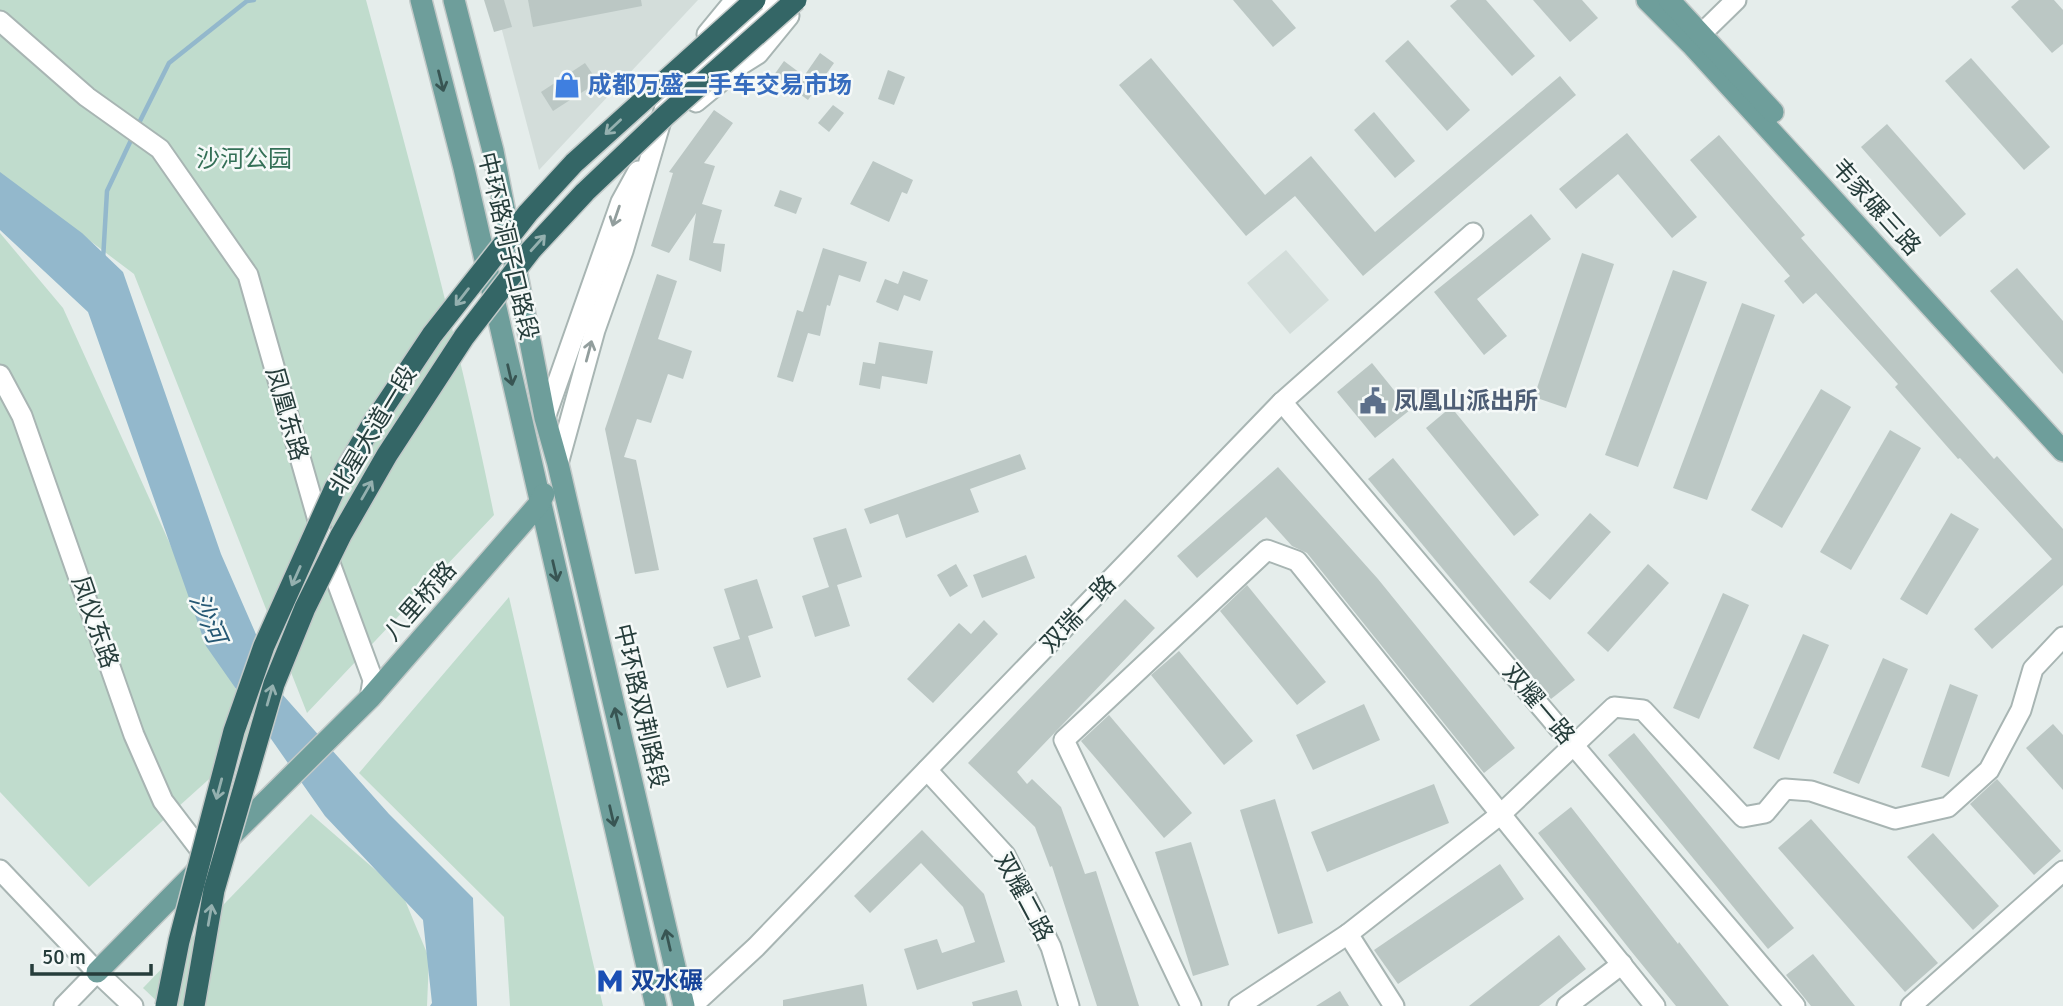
<svg xmlns="http://www.w3.org/2000/svg" width="2063" height="1006" font-family="Signika,'Noto Sans SC',sans-serif">
<style>
.built{fill:#d3ddda}
.green{fill:#c0dccd}
.water{fill:#93b8cc}
.lines{fill:none;stroke-linecap:round;stroke-linejoin:round}
.stream{stroke:#93b8cc;stroke-width:4.5}
.building{fill:#bbc7c4}
.minor-casing{stroke:#a8b5b3;stroke-width:23}
.major-casing{stroke:#c2c9c8;stroke-width:24}
.minor{stroke:#fff;stroke-width:19}
.major{stroke:#6e9e9b;stroke-width:21}
.highway-bridge-casing{stroke:#c2c9c8;stroke-width:24;stroke-linecap:butt}
.highway-bridge{stroke:#346666;stroke-width:21}
.oneway{stroke:#385553}
.oneway2{stroke:#94b0af}
.oneway3{stroke:#929e9d}
.labels{text-anchor:middle;stroke-width:5;stroke-linejoin:round;paint-order:stroke}
.shop-label{font-size:24px;font-weight:bold;fill:#366cbe;stroke:#f5f9f8;text-anchor:start}
.park-label{font-size:24px;fill:#347057;stroke:#f5f9f8}
.street-label{font-size:24px;fill:#263d3b;stroke:#f5f9f8}
.service-label{font-size:24px;font-weight:bold;fill:#4e5e75;stroke:#f5f9f8;text-anchor:start}
.transit-label{font-size:24px;font-weight:bold;fill:#164399;stroke:#f5f9f8;text-anchor:start}
.water-label{font-size:26px;font-style:italic;fill:#255874;stroke:#f5f9f8}
</style>
<rect width="100%" height="100%" fill="#e5edeb"/>
<g class="built">
<polygon points="494,0 698,0 539,170"/>
<polygon points="1286,250 1329,300 1290,334 1247,283"/>
</g>
<g class="green">
<path d="M0 0H366C412 171 459 341 494 515L307 713 134 274 0 173Z"/>
<polygon points="0,233 63,308 257,736 89,887 0,792"/>
<polygon points="509,597 603,1006 510,1006 504,917 359,773"/>
<polygon points="311,814 402,893 429,958 427,1006 162,1006 143,988"/>
</g>
<polygon class="water" points="0,172 82,233 123,272 221,554 282,694 389,814 473,898 477,1006 430,1006 432,1003 423,920 325,816 206,646 88,312 0,230"/>
<g class="lines">
<g class="stream">
<polyline points="137,127 169,63 247,1 254,0"/>
<polyline points="103,260 107,191 132,138"/>
</g>
</g>
<g class="building">
<polygon points="484,0 504,0 512,27 494,32"/>
<polygon points="528,0 641,0 642,6 533,27"/>
<polygon points="1233,0 1272,0 1296,28 1273,47"/>
<polygon points="1457,0 1486,0 1535,56 1512,76 1450,6"/>
<polygon points="1533,0 1582,0 1598,18 1570,42"/>
<polygon points="2019,0 2054,0 2063,10 2063,44 2052,53 2011,7"/>
<polygon points="1408,40 1470,110 1447,131 1385,61"/>
<polygon points="820,53 834,63 808,100 774,75 784,61 804,76"/>
<polygon points="1151,58 1265,195 1311,156 1375,232 1560,76 1576,95 1363,276 1295,196 1246,236 1119,85"/>
<polygon points="1971,58 2050,147 2024,170 1945,81"/>
<polygon points="585,63 598,82 553,111 541,92"/>
<polygon points="888,70 905,77 894,105 878,99"/>
<polygon points="833,105 844,113 829,132 818,123"/>
<polygon points="714,110 733,123 704,163 715,166 702,204 722,210 713,243 725,244 721,272 689,260 696,213 669,253 651,246 673,173 669,172"/>
<polygon points="1374,112 1415,161 1395,178 1354,130"/>
<polygon points="1887,124 1966,214 1940,237 1861,147"/>
<polygon points="1627,133 1697,217 1672,238 1618,174 1576,209 1559,189"/>
<polygon points="1719,135 1805,235 1801,238 1903,355 1994,459 1997,456 2063,529 2063,585 1992,649 1974,629 2052,559 1960,458 1958,459 1895,387 1898,384 1816,293 1803,304 1784,281 1790,276 1690,160"/>
<polygon points="873,161 913,180 907,194 902,192 889,222 850,204"/>
<polygon points="780,190 802,198 796,214 774,206"/>
<polygon points="1531,214 1551,239 1477,299 1507,336 1484,355 1434,292"/>
<polygon points="823,248 867,262 860,282 839,275 830,306 827,305 820,336 808,333 793,382 777,377 797,310 803,312"/>
<polygon points="1582,253 1614,264 1566,408 1534,397"/>
<polygon points="2017,268 2063,321 2063,374 1990,291"/>
<polygon points="1673,270 1707,282 1638,467 1605,455"/>
<polygon points="903,271 928,280 920,301 904,295 898,311 876,302 885,279 898,284"/>
<polygon points="657,274 677,281 658,339 692,351 683,379 668,374 651,423 637,419 624,457 636,460 659,570 635,574 605,429"/>
<polygon points="1742,303 1775,315 1707,500 1673,488"/>
<polygon points="879,342 933,351 927,384 882,376 880,389 859,385 863,362 875,364"/>
<polygon points="1372,363 1410,410 1375,438 1337,392"/>
<polygon points="1821,389 1851,407 1782,528 1751,510"/>
<polygon points="1451,407 1539,515 1514,536 1426,428"/>
<polygon points="1890,430 1921,448 1851,570 1820,552"/>
<polygon points="1020,454 1026,469 970,489 979,512 906,538 898,514 870,524 864,509"/>
<polygon points="1393,458 1575,680 1551,699 1368,479"/>
<polygon points="1278,467 1378,579 1515,748 1484,773 1307,553 1292,546 1266,517 1197,578 1177,556"/>
<polygon points="1590,513 1611,532 1550,600 1529,582"/>
<polygon points="1951,513 1979,529 1927,615 1900,599"/>
<polygon points="846,528 862,577 837,585 850,626 815,637 802,596 829,587 813,538"/>
<polygon points="1026,555 1035,578 982,598 973,575"/>
<polygon points="956,564 968,586 950,597 937,575"/>
<polygon points="1648,564 1669,583 1608,652 1587,633"/>
<polygon points="757,579 773,628 748,636 761,677 727,688 713,647 740,639 724,589"/>
<polygon points="1247,585 1326,682 1297,705 1220,611"/>
<polygon points="1723,593 1749,605 1699,719 1673,708"/>
<polygon points="1125,599 1155,628 1017,772 1027,784 1032,779 1061,807 1085,874 1096,871 1139,1006 1097,1006 1052,866 1050,867 1035,827 968,763"/>
<polygon points="984,620 998,634 933,703 907,679 959,623 971,634"/>
<polygon points="1803,634 1829,645 1779,760 1753,748"/>
<polygon points="1179,651 1253,741 1224,765 1151,675"/>
<polygon points="1883,658 1908,669 1859,784 1833,773"/>
<polygon points="1950,684 1978,695 1949,777 1921,767"/>
<polygon points="1364,704 1380,740 1313,770 1296,735"/>
<polygon points="1109,715 1192,813 1164,838 1081,741"/>
<polygon points="2053,724 2063,735 2063,790 2026,748"/>
<polygon points="1634,733 1794,928 1768,949 1608,755"/>
<polygon points="1997,779 2061,851 2034,875 1970,804"/>
<polygon points="1434,784 1449,823 1327,872 1311,832"/>
<polygon points="1275,799 1313,923 1278,934 1240,810"/>
<polygon points="1571,807 1678,944 1679,942 1729,1006 1676,1006 1631,951 1538,833"/>
<polygon points="1811,819 1938,963 1905,992 1778,848"/>
<polygon points="922,830 984,894 1005,962 917,990 904,949 937,939 942,953 975,942 963,907 921,863 870,913 854,896"/>
<polygon points="1933,833 1999,906 1973,930 1907,857"/>
<polygon points="1191,842 1229,965 1193,976 1155,852"/>
<polygon points="1500,864 1524,899 1398,984 1374,950"/>
<polygon points="1559,935 1586,969 1539,1006 1469,1006"/>
<polygon points="1813,954 1855,1006 1811,1006 1786,975"/>
<polygon points="863,984 867,1006 783,1006 783,1000"/>
<polygon points="1017,990 1022,1006 973,1006 972,1002"/>
<polygon points="1340,991 1349,1006 1316,1006"/>
</g>
<g class="lines">
<g class="minor-casing">
<g id="minor">
<polyline points="0,21 87,97 160,149 248,275 331,566 373,680 370,698"/>
<polyline points="707,34 735,0"/>
<polyline points="1691,44 1736,0"/>
<polyline points="681,89 699,68 771,0"/>
<polyline points="696,102 742,64 758,54 789,16"/>
<polyline points="0,375 22,416 134,735 163,801 208,860"/>
<polyline points="1282,402 1795,1006"/>
<polyline points="545,418 621,202 638,171"/>
<polyline points="558,464 595,330 623,251 670,90 685,68"/>
<polyline points="927,770 1005,855 1051,947 1069,1006"/>
<polyline points="0,870 97,972 133,1006"/>
<polyline points="1348,934 1394,1006"/>
<polyline points="64,1006 97,972"/>
<polyline points="692,1006 756,947 1282,402 1473,233"/>
<polyline points="1191,1006 1064,740 1267,550 1297,561 1655,1006"/>
<polyline points="1239,1006 1348,934 1501,814 1614,707 1643,710 1743,817 1765,813 1785,789 1811,791 1895,819 1948,807 1989,770 2021,710 2033,669 2063,637"/>
<polyline points="1567,1006 1622,964"/>
<polyline points="1911,1006 2063,871"/>
</g>
</g>
<g class="major-casing">
<g id="major">
<polyline points="421,0 464,168 656,1006"/>
<polyline points="454,0 493,151 545,418 558,464 684,1006"/>
<polyline points="1647,0 1691,44 2063,451"/>
<polyline points="1669,0 1773,112"/>
<polyline points="225,842 370,698 539,504 544,494"/>
<polyline points="97,972 203,865"/>
</g>
</g>
<use href="#minor" class="minor"/>
<use href="#major" class="major"/>
<g class="highway-bridge-casing">
<g id="highway-bridge">
<polyline points="166,1006 179,941 234,731 264,646 335,488 370,428 432,335 528,213 574,163 755,0"/>
<polyline points="194,1006 214,890 274,684 305,608 341,535 387,455 464,337 531,250 585,192 665,116 796,0"/>
</g>
</g>
<use href="#highway-bridge" class="highway-bridge"/>
</g>
<defs><path id="oneway-shaft" d="M-6 0H5M1.5-3L5.5 0L1.5 3" fill="none" stroke-width="1.6" stroke-linecap="round" stroke-linejoin="round" transform="scale(1.75)"/></defs>
<g class="oneway">
<use href="#oneway-shaft" transform="translate(441 81) rotate(76)"/>
<use href="#oneway-shaft" transform="translate(510 375) rotate(77)"/>
<use href="#oneway-shaft" transform="translate(555 571) rotate(77)"/>
<use href="#oneway-shaft" transform="translate(617 718) rotate(-103)"/>
<use href="#oneway-shaft" transform="translate(612 816) rotate(77)"/>
<use href="#oneway-shaft" transform="translate(668 940) rotate(-103)"/>
</g>
<g class="oneway2">
<use href="#oneway-shaft" transform="translate(613 127) rotate(137)"/>
<use href="#oneway-shaft" transform="translate(538 243) rotate(-48)"/>
<use href="#oneway-shaft" transform="translate(462 297) rotate(128)"/>
<use href="#oneway-shaft" transform="translate(367 490) rotate(-60)"/>
<use href="#oneway-shaft" transform="translate(296 576) rotate(114)"/>
<use href="#oneway-shaft" transform="translate(270 695) rotate(-74)"/>
<use href="#oneway-shaft" transform="translate(219 789) rotate(105)"/>
<use href="#oneway-shaft" transform="translate(210 915) rotate(-80)"/>
</g>
<g class="oneway3">
<use href="#oneway-shaft" transform="translate(616 216) rotate(109)"/>
<use href="#oneway-shaft" transform="translate(589 351) rotate(-75)"/>
</g>
<defs>
<g id="shop-bare" transform="scale(2.1)"><path d="M-5-2.5h2.3a2.7 3.5 0 0 1 5.4 0H5L5.5 6h-11ZM-1.5-2.5h3a1.5 2.3 0 0 0-3 0Z" fill="#3f7fe0" stroke="#f5f9f8" stroke-width="2.5" paint-order="stroke"/></g>
<g id="civic-bare" transform="scale(2.1)"><path d="M-.6-6.5H3V-4.5H.6V-3L4-1V1h2V6H-6V1h2V-1L-.6-3ZM-1.2 2.5V6h2.4V2.5Z" fill="#5c6f8a" stroke="#f5f9f8" stroke-width="2.5" paint-order="stroke"/></g>
<g id="metro-bare" transform="scale(2.1)"><path d="M-5.5 5V-5H-3L0 0L3-5H5.5V5H3V-.5L0 4L-3-.5V5Z" fill="#1a4fb4" stroke="#f5f9f8" stroke-width="2.5" paint-order="stroke"/></g>
</defs>
<g fill-rule="evenodd">
<use href="#shop-bare" x="567" y="85"/>
<use href="#civic-bare" x="1373" y="401"/>
<use href="#metro-bare" x="610" y="981"/>
</g>
<g class="labels">
<g class="shop-label">
<text x="588" y="93">成都万盛二手车交易市场</text>
</g>
<g class="park-label">
<text x="244" y="167">沙河公园</text>
</g>
<g class="street-label">
<text transform="translate(1876 207) rotate(48)" y="8">韦家碾三路</text>
<text transform="translate(508 246) rotate(77)" y="8">中环路洞子口路段</text>
<text transform="translate(287 414) rotate(74)" y="8">凤凰东路</text>
<text transform="translate(373 430) rotate(-59)" y="8">北星大道一段</text>
<text transform="translate(420 601) rotate(-49)" y="8">八里桥路</text>
<text transform="translate(1078 614) rotate(-46)" y="8">双瑞一路</text>
<text transform="translate(95 622) rotate(71)" y="8">凤仪东路</text>
<text transform="translate(1539 704) rotate(50)" y="8">双耀一路</text>
<text transform="translate(641 706) rotate(77)" y="8">中环路双荆路段</text>
<text transform="translate(1024 897) rotate(62)" y="8">双耀二路</text>
</g>
<g class="service-label">
<text x="1394" y="409">凤凰山派出所</text>
</g>
<g class="transit-label">
<text x="631" y="989">双水碾</text>
</g>
<g class="water-label">
<text transform="translate(208 618) rotate(66)" y="9">沙河</text>
</g>
</g>
<path d="M32 964v10h119v-10" fill="none" stroke="#263d3b" stroke-width="3.5"/>
<text x="42" y="964" font-size="21" fill="#263d3b" stroke="#f5f9f8" stroke-width="5" paint-order="stroke">50 m</text>
</svg>
